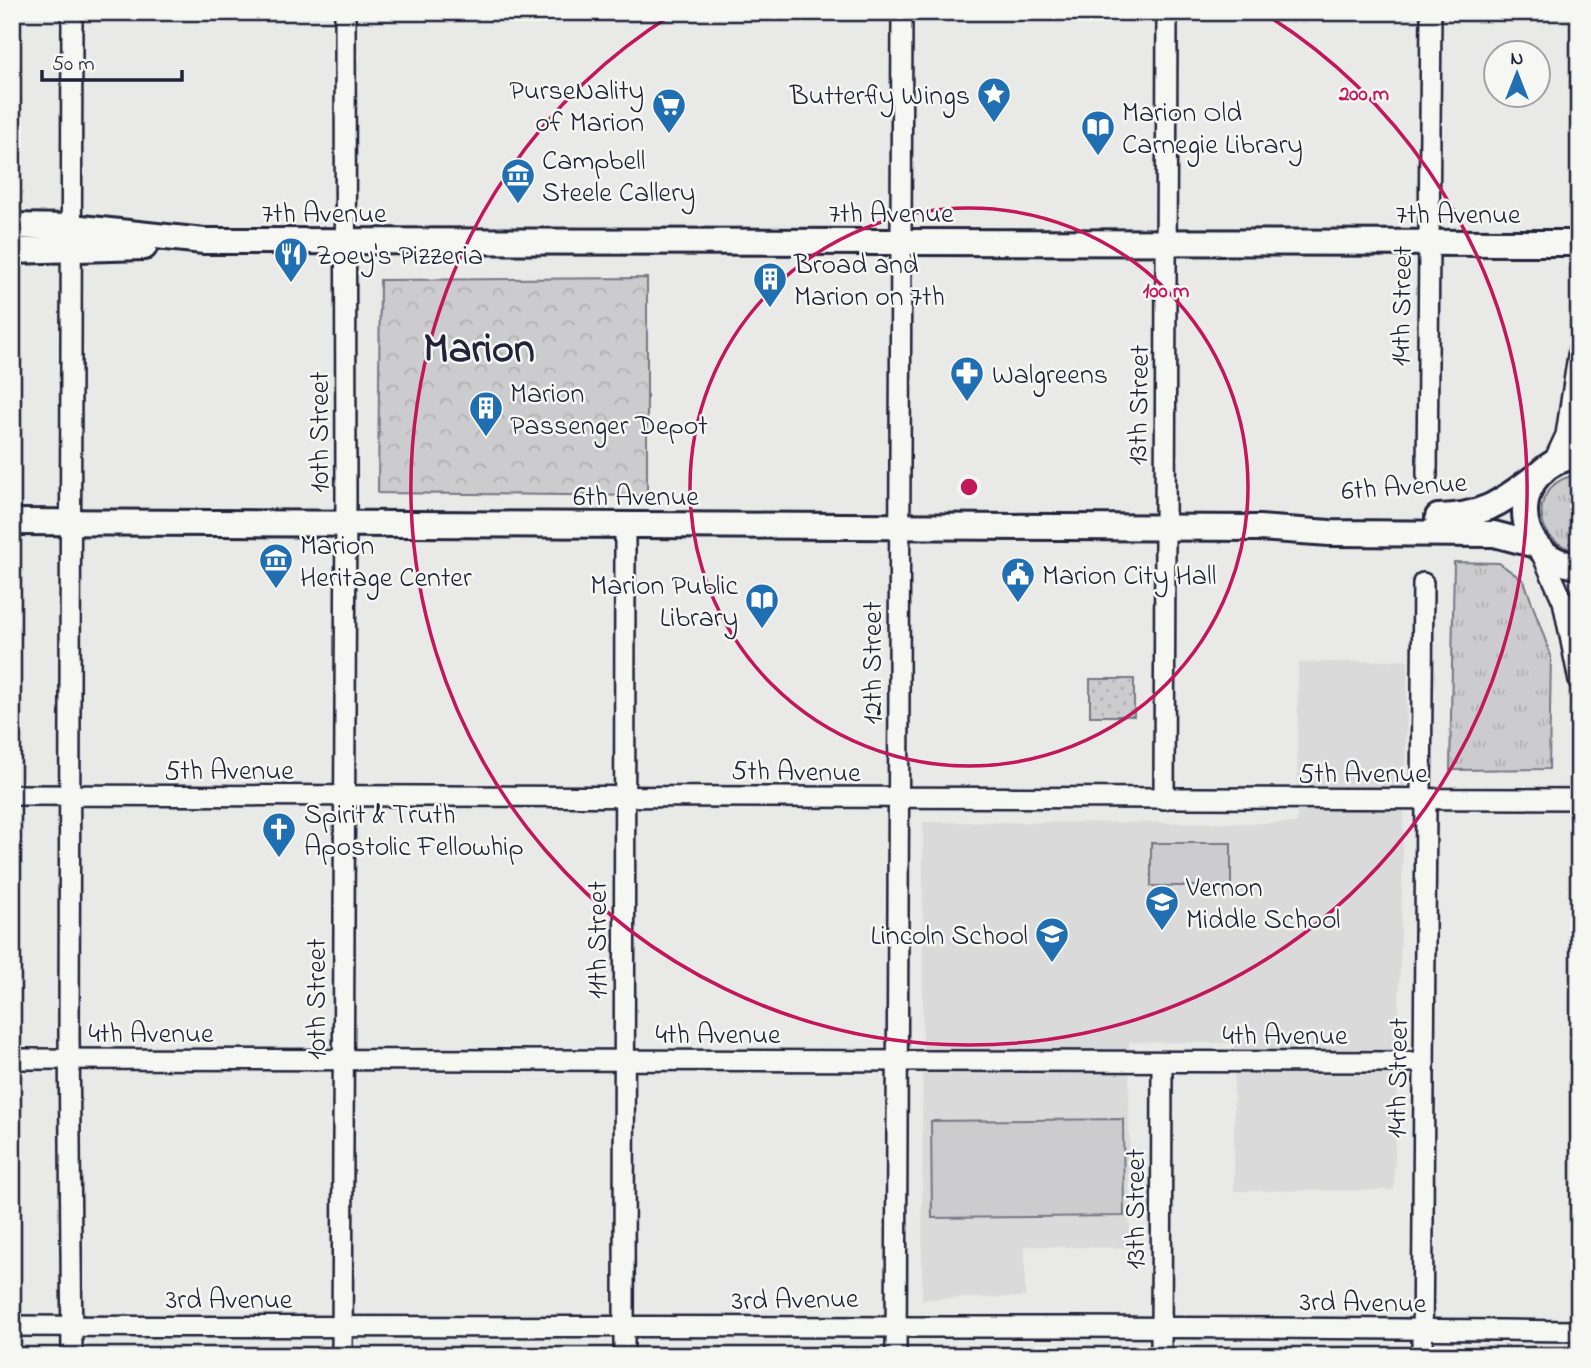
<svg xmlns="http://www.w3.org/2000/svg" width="1591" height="1368" font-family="'Indie Flower',sans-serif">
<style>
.built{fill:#dadada}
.grass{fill:url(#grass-tufts);stroke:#777784;stroke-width:2}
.forest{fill:url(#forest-crowns);stroke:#777784;stroke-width:2}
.garden{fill:url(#garden-dots);stroke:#777784;stroke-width:2}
.pitch{fill:#ccccce;stroke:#777784;stroke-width:2}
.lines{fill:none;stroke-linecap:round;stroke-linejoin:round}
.minor-casing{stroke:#22223b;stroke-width:24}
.major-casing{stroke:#22223b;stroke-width:30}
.minor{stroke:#f6f6f2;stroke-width:19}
.major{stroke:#f6f6f2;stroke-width:24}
.ring{fill:none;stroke:#c2185b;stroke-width:3.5}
.labels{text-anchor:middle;stroke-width:5;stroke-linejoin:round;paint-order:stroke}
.poi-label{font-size:28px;fill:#22223b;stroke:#f6f6f2;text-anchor:start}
.street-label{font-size:28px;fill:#22223b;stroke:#f6f6f2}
.town-label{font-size:42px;font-weight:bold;fill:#22223b;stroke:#f6f6f2}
.centre{fill:#c2185b;stroke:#f6f6f2;stroke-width:3.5}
.ring-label{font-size:21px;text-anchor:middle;font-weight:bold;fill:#c2185b;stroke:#f6f6f2;stroke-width:5;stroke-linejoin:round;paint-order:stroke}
</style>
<defs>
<pattern id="grass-tufts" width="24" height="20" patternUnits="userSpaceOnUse" patternTransform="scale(1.75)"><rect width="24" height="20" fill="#ccccce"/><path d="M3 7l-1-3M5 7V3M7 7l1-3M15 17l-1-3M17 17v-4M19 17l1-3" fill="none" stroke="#afafb2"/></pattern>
<pattern id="forest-crowns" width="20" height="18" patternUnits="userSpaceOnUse" patternTransform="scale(1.75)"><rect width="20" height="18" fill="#ccccce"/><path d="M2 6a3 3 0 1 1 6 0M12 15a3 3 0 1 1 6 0" fill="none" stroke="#afafb2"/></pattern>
<pattern id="garden-dots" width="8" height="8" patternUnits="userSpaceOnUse" patternTransform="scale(1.75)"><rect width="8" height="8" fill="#ccccce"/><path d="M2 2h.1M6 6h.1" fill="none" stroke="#afafb2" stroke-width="1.8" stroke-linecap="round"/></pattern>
</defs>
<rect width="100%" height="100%" fill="#e9e9e7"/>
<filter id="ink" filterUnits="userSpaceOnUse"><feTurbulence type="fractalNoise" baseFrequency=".0143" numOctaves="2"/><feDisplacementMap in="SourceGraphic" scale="14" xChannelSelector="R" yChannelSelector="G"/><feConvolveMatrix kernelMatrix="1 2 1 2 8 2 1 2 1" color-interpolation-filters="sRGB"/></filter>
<g filter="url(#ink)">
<polygon class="built" points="1408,660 1394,1190 1234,1191 1234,1043 1129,1042 1130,1248 1025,1246 1025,1297 922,1299 923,822 1297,823 1298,663"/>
<g class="grass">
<path d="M1579 475V551C1529 544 1529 479 1579 475Z"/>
<polygon points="1454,562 1499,563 1524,581 1551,656 1549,769 1450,770"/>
</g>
<polygon class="forest" points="647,278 647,496 378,493 380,280"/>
<rect class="garden" x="1090" y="679" width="44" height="37"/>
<g class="pitch">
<rect x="1151" y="843" width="80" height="43"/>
<polygon points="1123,1119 1124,1216 932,1218 931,1121"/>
</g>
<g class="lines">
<g class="minor-casing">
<g id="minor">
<polyline points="1553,463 1566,435 1579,349"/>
<polyline points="1427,475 1431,12"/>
<polyline points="1540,550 1563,601 1579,681"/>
<polyline points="12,795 1579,799"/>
<polyline points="1164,799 1167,12"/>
<polyline points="1421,799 1423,583"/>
<polyline points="12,1059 1424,1062"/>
<path d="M12 1326C534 1328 1057 1324 1579 1331"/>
<polyline points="72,1356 69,1035 72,12"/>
<polyline points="342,1356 346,495 345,12"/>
<polyline points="624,1356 625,524"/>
<polyline points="896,1356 902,12"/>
<polyline points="1161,1356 1162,1062"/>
<polyline points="1422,1356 1426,800"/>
</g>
</g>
<g class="major-casing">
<g id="major">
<polyline points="12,226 72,227 204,241 1579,243"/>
<polyline points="12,251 144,247"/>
<path d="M1579 456C1508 462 1506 559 1579 566"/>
<path d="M1438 517C1488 516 1503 500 1542 472"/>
<polyline points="12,522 1259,528 1330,533 1494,534 1536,545"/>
</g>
</g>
<use href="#minor" class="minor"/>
<use href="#major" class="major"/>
</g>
</g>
<g class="ring">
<circle cx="969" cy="487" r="279"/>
<path d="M1265 14A558 558 0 1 1 673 14"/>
</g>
<defs>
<g id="sight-pin" transform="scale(1.75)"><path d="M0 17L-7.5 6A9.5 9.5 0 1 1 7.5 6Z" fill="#1f6fb2" stroke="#f6f6f2"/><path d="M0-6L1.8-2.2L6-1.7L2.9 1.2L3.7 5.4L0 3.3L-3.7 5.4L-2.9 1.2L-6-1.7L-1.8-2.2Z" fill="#fff"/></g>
<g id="supermarket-pin" transform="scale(1.75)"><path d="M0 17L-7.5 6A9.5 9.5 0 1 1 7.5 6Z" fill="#1f6fb2" stroke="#f6f6f2"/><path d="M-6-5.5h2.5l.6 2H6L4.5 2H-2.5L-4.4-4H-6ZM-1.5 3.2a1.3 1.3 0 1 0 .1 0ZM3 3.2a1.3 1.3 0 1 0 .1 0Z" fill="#fff"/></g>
<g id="library-pin" transform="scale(1.75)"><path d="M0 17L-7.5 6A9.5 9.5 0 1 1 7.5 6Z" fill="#1f6fb2" stroke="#f6f6f2"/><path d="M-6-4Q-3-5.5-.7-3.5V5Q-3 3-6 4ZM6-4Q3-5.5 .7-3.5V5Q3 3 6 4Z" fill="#fff"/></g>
<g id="museum-pin" transform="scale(1.75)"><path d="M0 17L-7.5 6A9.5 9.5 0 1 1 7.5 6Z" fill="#1f6fb2" stroke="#f6f6f2"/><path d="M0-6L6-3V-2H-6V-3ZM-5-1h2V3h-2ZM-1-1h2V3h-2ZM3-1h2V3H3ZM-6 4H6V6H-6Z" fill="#fff"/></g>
<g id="restaurant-pin" transform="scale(1.75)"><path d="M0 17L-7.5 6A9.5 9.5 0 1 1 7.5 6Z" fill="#1f6fb2" stroke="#f6f6f2"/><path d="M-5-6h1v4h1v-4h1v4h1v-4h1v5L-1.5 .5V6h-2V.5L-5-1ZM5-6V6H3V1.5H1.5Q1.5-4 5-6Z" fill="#fff"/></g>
<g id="building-pin" transform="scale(1.75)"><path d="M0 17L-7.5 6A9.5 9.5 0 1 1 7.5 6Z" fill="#1f6fb2" stroke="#f6f6f2"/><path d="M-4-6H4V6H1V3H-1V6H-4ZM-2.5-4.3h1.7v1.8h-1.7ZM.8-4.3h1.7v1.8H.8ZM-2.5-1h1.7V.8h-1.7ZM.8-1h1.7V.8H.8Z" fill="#fff"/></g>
<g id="pharmacy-pin" transform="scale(1.75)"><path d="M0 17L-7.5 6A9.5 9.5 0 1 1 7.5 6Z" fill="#1f6fb2" stroke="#f6f6f2"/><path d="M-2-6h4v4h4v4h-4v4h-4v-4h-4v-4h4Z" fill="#fff"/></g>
<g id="civic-pin" transform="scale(1.75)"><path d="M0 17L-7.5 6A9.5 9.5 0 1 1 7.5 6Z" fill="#1f6fb2" stroke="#f6f6f2"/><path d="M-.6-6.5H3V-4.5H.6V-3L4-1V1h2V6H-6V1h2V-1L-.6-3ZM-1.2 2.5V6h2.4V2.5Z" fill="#fff"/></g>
<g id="church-pin" transform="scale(1.75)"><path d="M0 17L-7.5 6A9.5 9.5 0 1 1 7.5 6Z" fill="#1f6fb2" stroke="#f6f6f2"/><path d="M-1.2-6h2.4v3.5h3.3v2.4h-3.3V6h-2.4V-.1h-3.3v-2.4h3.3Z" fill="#fff"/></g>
<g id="school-pin" transform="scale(1.75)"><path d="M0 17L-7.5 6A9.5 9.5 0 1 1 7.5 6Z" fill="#1f6fb2" stroke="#f6f6f2"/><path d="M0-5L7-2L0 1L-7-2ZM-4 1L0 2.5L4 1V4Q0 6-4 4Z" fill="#fff"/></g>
</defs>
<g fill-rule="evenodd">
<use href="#sight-pin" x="994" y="94"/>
<use href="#supermarket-pin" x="669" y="105"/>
<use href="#library-pin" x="1098" y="127"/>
<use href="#museum-pin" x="518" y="175"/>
<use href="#restaurant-pin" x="291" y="254"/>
<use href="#building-pin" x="770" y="279"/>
<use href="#pharmacy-pin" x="967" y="373"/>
<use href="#building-pin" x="486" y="408"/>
<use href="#museum-pin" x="276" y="560"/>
<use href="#civic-pin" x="1018" y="574"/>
<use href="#library-pin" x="762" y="600"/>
<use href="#church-pin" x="279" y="829"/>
<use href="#school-pin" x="1162" y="902"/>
<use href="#school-pin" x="1052" y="934"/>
</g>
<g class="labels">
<g class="poi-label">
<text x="644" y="99" text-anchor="end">PurseNality<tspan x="644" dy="32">of Marion</tspan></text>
<text x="970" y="104" text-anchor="end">Butterfly Wings</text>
<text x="1122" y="121">Marion Old<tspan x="1122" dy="32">Carnegie Library</tspan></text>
<text x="542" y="169">Campbell<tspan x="542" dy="32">Steele Callery</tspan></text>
<text x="316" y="264">Zoey's Pizzeria</text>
<text x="794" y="273">Broad and<tspan x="794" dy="32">Marion on 7th</tspan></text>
<text x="992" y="383">Walgreens</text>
<text x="510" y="402">Marion<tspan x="510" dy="32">Passenger Depot</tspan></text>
<text x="300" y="554">Marion<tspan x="300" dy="32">Heritage Center</tspan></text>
<text x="1042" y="584">Marion City Hall</text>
<text x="738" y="594" text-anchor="end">Marion Public<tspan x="738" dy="32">Library</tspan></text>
<text x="304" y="823">Spirit &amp; Truth<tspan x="304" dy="32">Apostolic Fellowhip</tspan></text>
<text x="1186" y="896">Vernon<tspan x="1186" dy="32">Middle School</tspan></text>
<text x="1028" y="944" text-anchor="end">Lincoln School</text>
</g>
<g class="street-label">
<text x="324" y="222">7th Avenue</text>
<text x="891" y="222">7th Avenue</text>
<text x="1458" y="223">7th Avenue</text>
<text transform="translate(1400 306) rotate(-89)" y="10">14th Street</text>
<text transform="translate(1137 405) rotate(-89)" y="10">13th Street</text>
<text transform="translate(318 432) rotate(-90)" y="10">10th Street</text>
<text transform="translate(1404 485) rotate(-4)" y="10">6th Avenue</text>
<text x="636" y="505">6th Avenue</text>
<text transform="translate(871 663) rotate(-90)" y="10">12th Street</text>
<text x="229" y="779">5th Avenue</text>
<text transform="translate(796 770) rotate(1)" y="10">5th Avenue</text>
<text x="1363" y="782">5th Avenue</text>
<text transform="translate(596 940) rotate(-90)" y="10">11th Street</text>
<text transform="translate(315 999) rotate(-90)" y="10">10th Street</text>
<text x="151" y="1042">4th Avenue</text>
<text x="718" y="1043">4th Avenue</text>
<text x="1285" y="1044">4th Avenue</text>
<text transform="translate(1396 1078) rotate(-89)" y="10">14th Street</text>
<text transform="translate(1134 1209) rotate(-90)" y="10">13th Street</text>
<text x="229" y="1308">3rd Avenue</text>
<text transform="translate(795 1298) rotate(-1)" y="10">3rd Avenue</text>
<text transform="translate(1363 1301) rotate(1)" y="10">3rd Avenue</text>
</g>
<g class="town-label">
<text x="479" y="361">Marion</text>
</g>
</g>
<circle cx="969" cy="487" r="10" class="centre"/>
<g class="ring-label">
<text x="1364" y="100">200 m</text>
<text x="1166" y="297">100 m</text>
</g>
<rect width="1591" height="1368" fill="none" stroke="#f6f6f2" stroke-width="42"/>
<rect x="21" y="21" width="1549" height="1326" fill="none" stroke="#22223b" stroke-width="2.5" filter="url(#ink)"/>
<g transform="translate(1517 74)"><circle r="33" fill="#f6f6f2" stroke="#a1a1a9" stroke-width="2"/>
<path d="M0-5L12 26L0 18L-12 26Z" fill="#1f6fb2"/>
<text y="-10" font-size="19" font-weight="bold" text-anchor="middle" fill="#22223b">N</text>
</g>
<path d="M42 70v10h140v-10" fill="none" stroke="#22223b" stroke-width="3.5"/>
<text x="52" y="70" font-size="21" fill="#22223b" stroke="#f6f6f2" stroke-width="5" paint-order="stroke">50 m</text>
</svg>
